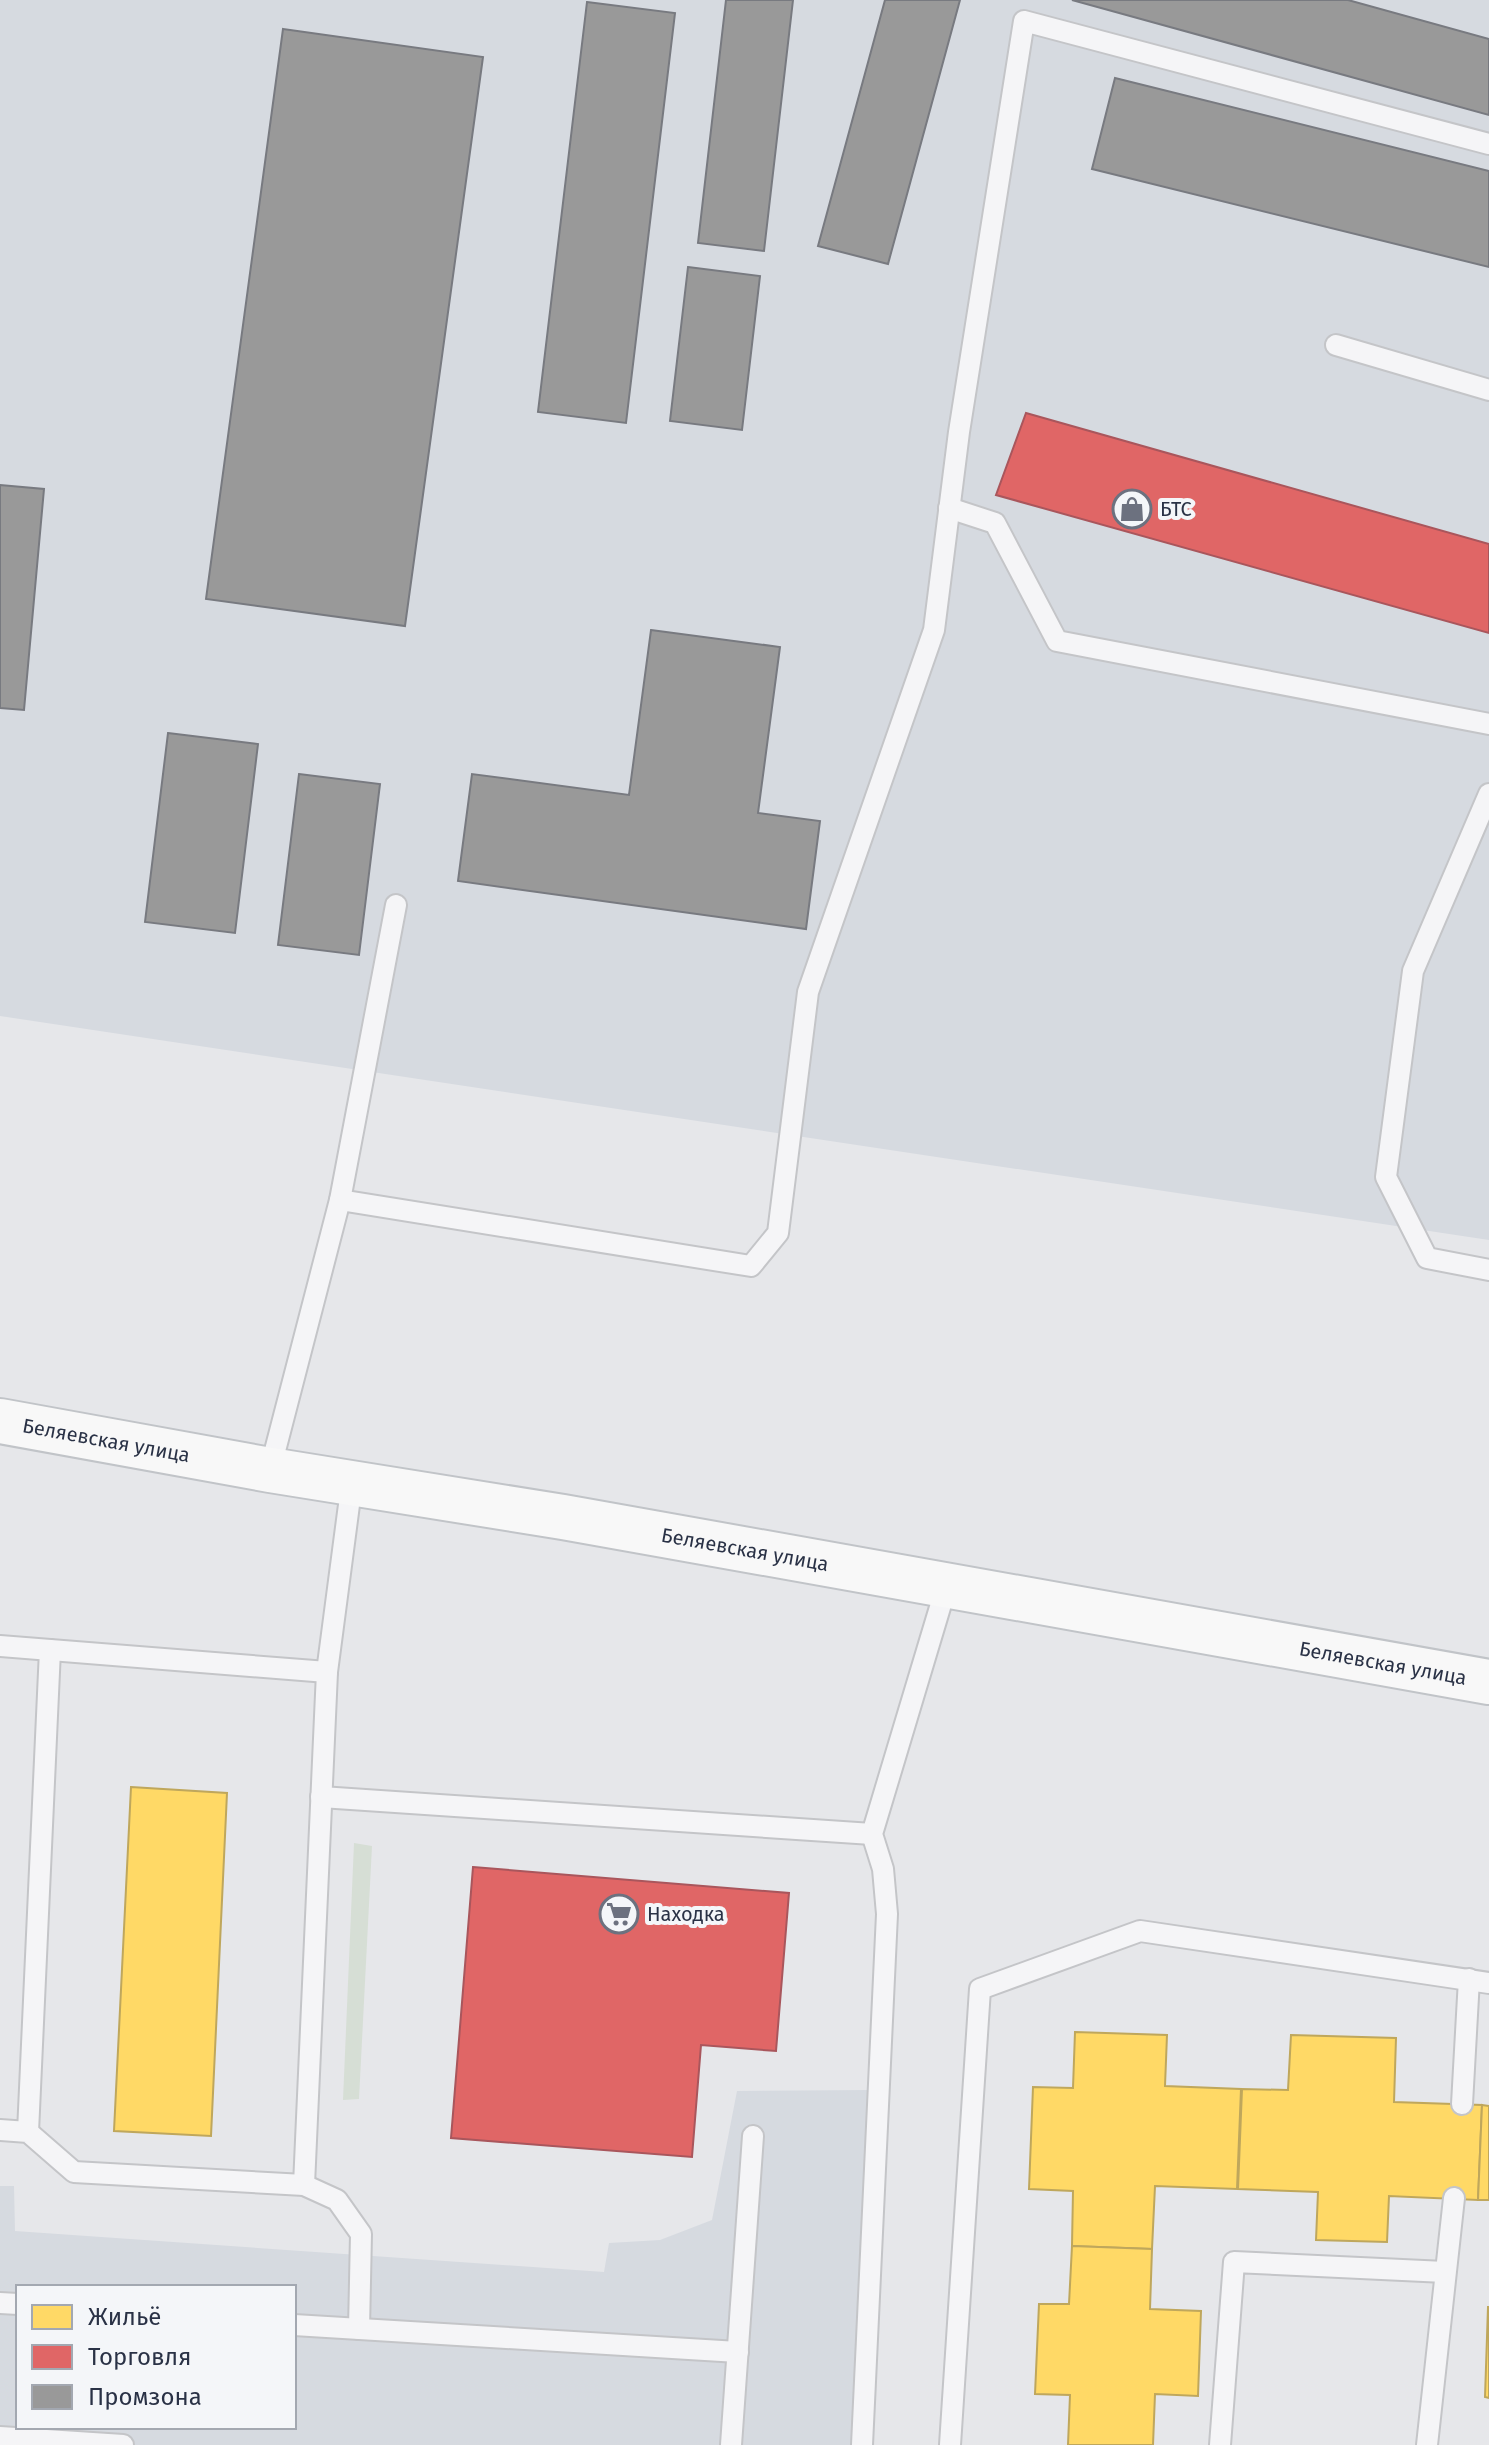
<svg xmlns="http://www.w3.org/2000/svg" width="1489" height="2445" font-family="'Fira Sans',sans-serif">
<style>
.built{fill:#d6dae0;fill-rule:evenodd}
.green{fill:#d6ded5}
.homes{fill:#ffd966;stroke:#bfa75c;stroke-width:2}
.shops{fill:#e06666;stroke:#a9565c;stroke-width:2}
.industry{fill:#999;stroke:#787a80;stroke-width:2}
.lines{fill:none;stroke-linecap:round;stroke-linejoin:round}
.service-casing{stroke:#c4c5c8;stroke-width:24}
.primary-casing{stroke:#c1c4c8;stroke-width:48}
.service{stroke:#f5f5f7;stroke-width:20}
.primary{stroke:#f8f8f8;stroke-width:44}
.labels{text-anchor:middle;stroke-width:8;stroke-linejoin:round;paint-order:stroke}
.poi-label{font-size:20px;fill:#2a3246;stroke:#f4f6f9;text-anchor:start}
.street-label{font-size:20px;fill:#2a3246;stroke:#f4f6f9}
</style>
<rect width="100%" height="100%" fill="#e6e7ea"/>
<g class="built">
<polygon points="0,0 1489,0 1489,1240 0,1016"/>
<path d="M871 2090 853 2445H0V2186H14L15 2231 604 2272 609 2243 660 2240 712 2220 737 2091ZM18 2287H294V2427H18Z"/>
</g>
<polygon class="green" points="354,1843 372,1846 359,2099 343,2100"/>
<g class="homes">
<polygon points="131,1787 227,1793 211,2136 114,2131"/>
<polygon points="1075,2032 1167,2035 1165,2086 1241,2089 1237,2189 1155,2186 1152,2249 1072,2246 1073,2191 1029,2189 1033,2087 1073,2088"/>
<polygon points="1291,2035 1396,2038 1394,2102 1482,2105 1478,2200 1389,2196 1387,2242 1316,2240 1318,2192 1238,2189 1242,2089 1288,2090"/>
<polygon points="1482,2105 1489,2106 1489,2200 1478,2200"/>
<polygon points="1072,2246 1152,2249 1150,2309 1201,2311 1198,2396 1155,2394 1153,2445 1068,2445 1070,2395 1035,2394 1039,2304 1069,2304"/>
<polygon points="1488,2307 1489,2307 1489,2398 1485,2397"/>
</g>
<g class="shops">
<polygon points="1026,413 1489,544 1489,633 996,495"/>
<polygon points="473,1867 789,1893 776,2051 701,2045 692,2157 451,2138"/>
</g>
<g class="industry">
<polygon points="726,0 793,0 764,251 698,243"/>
<polygon points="885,0 960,0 888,264 818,246"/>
<polygon points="1072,0 1348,0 1489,39 1489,115"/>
<polygon points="587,2 675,13 626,423 538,412"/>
<polygon points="283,29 483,57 405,626 206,599"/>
<polygon points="1115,78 1489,171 1489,267 1092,169"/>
<polygon points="688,267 760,276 742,430 670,421"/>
<polygon points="0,485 44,489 24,710 0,708"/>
<polygon points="651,630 780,647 758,813 820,821 806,929 458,881 472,774 629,795"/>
<polygon points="168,733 258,744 235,933 145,922"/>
<polygon points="299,774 380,784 359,955 278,945"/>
</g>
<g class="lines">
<g class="service-casing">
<g id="service">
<polyline points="1336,345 1489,390"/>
<polyline points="949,508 995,523 1057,641 1489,724"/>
<polyline points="1489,794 1413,971 1386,1177 1427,1258 1489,1270"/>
<polyline points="340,1200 396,905"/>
<polyline points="270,1470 340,1200 751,1266 778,1233 808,992 934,630 959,432 1024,21 1489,144"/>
<polyline points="0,1646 327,1672"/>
<polyline points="321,1797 872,1834"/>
<polyline points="1462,2104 1469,1979"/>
<polyline points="0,2130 28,2132 74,2172 304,2185 337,2200 361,2234 359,2329"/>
<polyline points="28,2132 50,1650"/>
<polyline points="304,2185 327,1672 352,1482"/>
<polyline points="0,2303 18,2304"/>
<polyline points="294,2325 738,2352"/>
<polyline points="0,2437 123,2445"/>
<polyline points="731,2445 753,2136"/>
<polyline points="862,2445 887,1914 883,1869 872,1834 947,1584"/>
<polyline points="950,2445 980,1989 1140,1931 1489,1983"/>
<polyline points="1220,2445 1234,2262 1445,2272"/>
<polyline points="1427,2445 1454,2198"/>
</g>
</g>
<g class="primary-casing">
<g id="primary">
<path id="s1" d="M0 1421 270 1470 563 1517 1489 1682"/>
</g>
</g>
<use href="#service" class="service"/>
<use href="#primary" class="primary"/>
</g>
<defs>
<g id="shop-ring" transform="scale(2)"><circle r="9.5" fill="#f4f6f9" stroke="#6c717f" stroke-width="1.5"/><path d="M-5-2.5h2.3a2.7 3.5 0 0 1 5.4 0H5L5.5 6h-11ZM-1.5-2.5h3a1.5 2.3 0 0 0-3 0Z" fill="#6c717f"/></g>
<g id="supermarket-ring" transform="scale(2)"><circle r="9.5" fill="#f4f6f9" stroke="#6c717f" stroke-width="1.5"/><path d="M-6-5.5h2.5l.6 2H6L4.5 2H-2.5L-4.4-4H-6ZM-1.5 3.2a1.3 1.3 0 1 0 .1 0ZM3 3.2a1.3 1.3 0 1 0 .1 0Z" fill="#6c717f"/></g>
</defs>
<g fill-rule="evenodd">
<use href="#shop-ring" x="1132" y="509"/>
<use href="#supermarket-ring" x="619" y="1914"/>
</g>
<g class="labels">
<g class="poi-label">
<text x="1160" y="516">БТС</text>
<text x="647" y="1921">Находка</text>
</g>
<g class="street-label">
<text dy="7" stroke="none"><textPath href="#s1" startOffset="108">Беляевская улица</textPath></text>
<text dy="7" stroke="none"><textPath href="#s1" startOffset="756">Беляевская улица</textPath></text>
<text dy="7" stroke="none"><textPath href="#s1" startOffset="1404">Беляевская улица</textPath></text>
</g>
</g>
<rect x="16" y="2285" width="280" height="144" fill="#f4f6f9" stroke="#a3a8b1" stroke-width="2"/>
<rect x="32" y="2305" width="40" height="24" fill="#ffd966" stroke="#a3a8b1" stroke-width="2"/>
<text x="88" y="2325" font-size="24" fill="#2a3246">Жильё</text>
<rect x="32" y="2345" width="40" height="24" fill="#e06666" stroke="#a3a8b1" stroke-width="2"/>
<text x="88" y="2365" font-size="24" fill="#2a3246">Торговля</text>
<rect x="32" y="2385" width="40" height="24" fill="#999999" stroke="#a3a8b1" stroke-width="2"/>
<text x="88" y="2405" font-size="24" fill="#2a3246">Промзона</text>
</svg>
